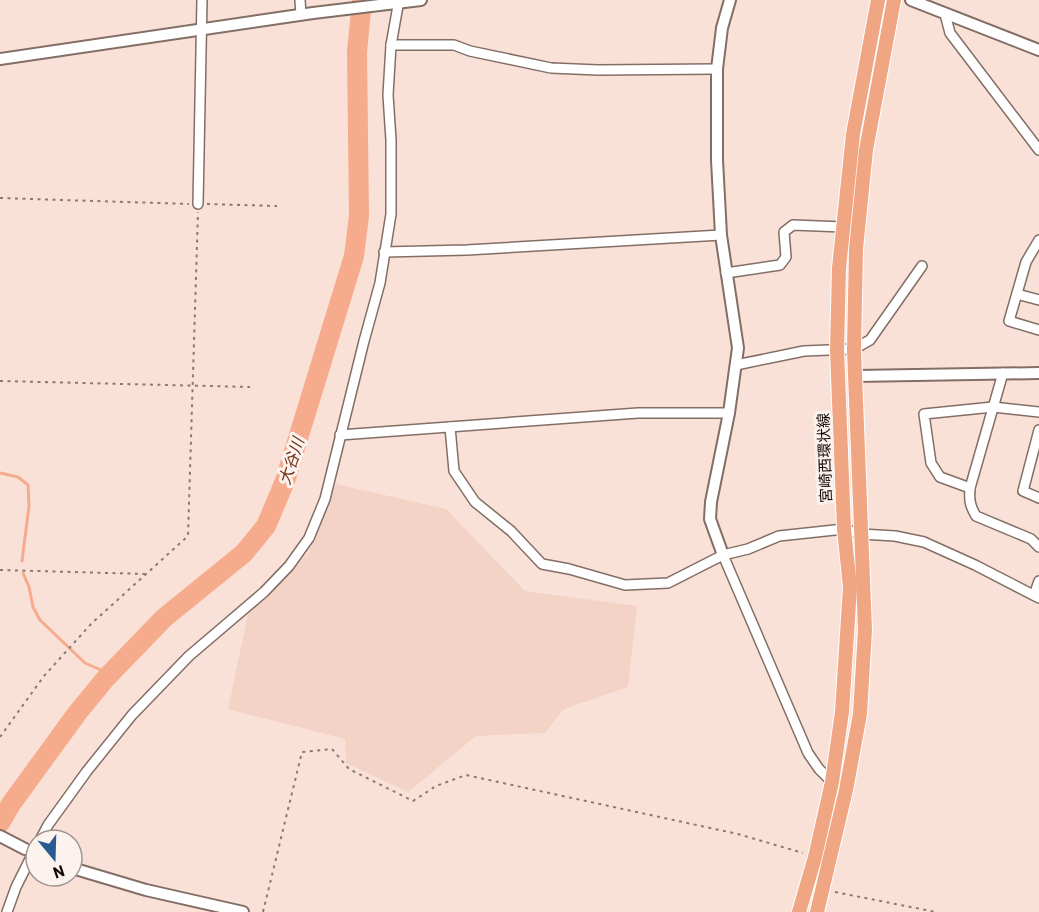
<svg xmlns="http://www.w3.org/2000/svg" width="1039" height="912" font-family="Barlow,'Noto Sans JP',sans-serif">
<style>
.built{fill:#f2d3c6}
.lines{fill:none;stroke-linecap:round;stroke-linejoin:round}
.stream{stroke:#f6ab8c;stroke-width:3}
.river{stroke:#f6ab8c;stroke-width:20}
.minor-casing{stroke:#836e66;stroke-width:12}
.tertiary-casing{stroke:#836e66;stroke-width:14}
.primary-casing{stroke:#fff;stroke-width:16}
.path{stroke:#897973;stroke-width:2;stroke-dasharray:3 4.5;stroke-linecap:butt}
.minor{stroke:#fff;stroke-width:9}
.tertiary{stroke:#fff;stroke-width:10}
.primary{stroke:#f1a683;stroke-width:14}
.labels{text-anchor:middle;stroke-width:6;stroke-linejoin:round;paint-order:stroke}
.street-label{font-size:15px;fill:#110907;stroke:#fcf2ee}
.water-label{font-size:16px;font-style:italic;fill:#712e10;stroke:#fcf2ee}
</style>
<rect width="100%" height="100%" fill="#f9e1d8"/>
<polygon class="built" points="336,484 446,509 525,591 637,606 628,687 564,709 545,733 476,736 408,792 346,763 345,739 228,709 248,614 309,552"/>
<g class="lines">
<g class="stream">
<polyline points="0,473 18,477 28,485 29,506 22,561"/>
<polyline points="23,573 29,587 33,607 40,620 85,663 110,674"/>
</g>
<polyline class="river" points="0,823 11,804 78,712 106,678 164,618 244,553 266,526 285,481 354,256 359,216 357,52 362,0"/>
<g class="minor-casing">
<g id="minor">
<polyline points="300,0 301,15"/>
<polyline points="945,14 950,33 1039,150"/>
<polyline points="391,45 454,45 470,51 551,68 598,70 717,69"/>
<polyline points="198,204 202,0"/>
<polyline points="1039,240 1026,262 1009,321 1039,330"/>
<polyline points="384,252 467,250 721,235"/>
<polyline points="726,273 780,265 786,257 784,232 793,225 843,227"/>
<polyline points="1017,294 1039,300"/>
<polyline points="736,365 804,351 854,349 870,340 922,266"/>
<path d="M1003 373 970 488C969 500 970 506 976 516L1031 539 1039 547"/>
<polyline points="450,427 454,471 475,502 511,531 542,564 569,569 625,585 668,583 723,555 748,549 779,536 844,529 861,534 895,536 924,542 975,565 1039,598"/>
<polyline points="1039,430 1023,491 1039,498"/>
<polyline points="340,435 638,413 729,413"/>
<polyline points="970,488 940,477 931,463 924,414 993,407 1039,412"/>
<polyline points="723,555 808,753 819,769 832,782"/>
<polyline points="1034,595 1039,581"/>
<polyline points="40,840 48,825 87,771 132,715 189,656 264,592 289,566 309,538 325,499 364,341 380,283 391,214 391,140 388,95 391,45 399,0"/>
<polyline points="7,912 16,887 36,847"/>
</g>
</g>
<g class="tertiary-casing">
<g id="tertiary">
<polyline points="911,0 1039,50"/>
<polyline points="0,59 313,13 421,0"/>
<polyline points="856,376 1039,373"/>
<polyline points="723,555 710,519 711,502 729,413 738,348 721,235 717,160 717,69 722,28 730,0"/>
<polyline points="0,836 25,849"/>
<polyline points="32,853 36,854"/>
<polyline points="72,868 146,890 243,912"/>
</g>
</g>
<g class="primary-casing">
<g id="primary">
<polyline points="799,912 815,857 832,782 842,712 850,587 844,529 837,350 839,268 853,134 878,0"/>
<polyline points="817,912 846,790 860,714 865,630 854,349 856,249 866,150 894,0"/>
</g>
</g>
<g class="path">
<polyline points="0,198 189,204"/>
<polyline points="207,204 277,206"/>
<polyline points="0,381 250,387"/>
<polyline points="0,570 146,574"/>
<polyline points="0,737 44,676 91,624 188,536 198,212"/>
<polyline points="835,892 936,912"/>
<polyline points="263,912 302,752 332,749 349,769 413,801 436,786 466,775 738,834 803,853"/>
</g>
<use href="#minor" class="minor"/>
<use href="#tertiary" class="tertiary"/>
<use href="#primary" class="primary"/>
</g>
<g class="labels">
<g class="street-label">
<text transform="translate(825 458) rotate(-92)" y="5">宮崎西環状線</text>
</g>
<g class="water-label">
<text transform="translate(291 461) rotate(-72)" y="6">大谷川</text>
</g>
</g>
<g transform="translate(54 858) rotate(161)"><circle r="28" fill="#fcf2ee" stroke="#9e9592" stroke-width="1.5"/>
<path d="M0-4.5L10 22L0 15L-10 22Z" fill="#275b94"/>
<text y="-9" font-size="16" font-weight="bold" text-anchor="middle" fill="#110907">N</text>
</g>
</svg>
